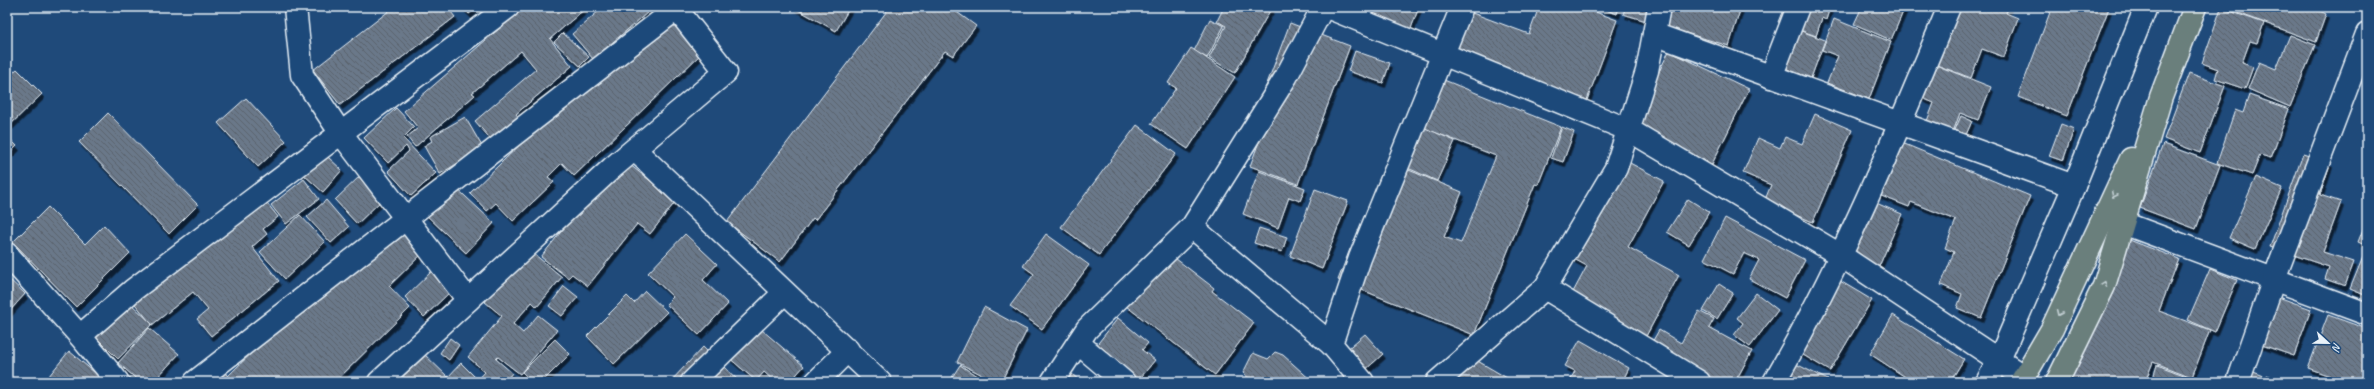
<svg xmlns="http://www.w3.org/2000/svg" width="2374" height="389" font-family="Caveat,sans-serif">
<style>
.building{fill:url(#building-back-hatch);stroke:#e8f1f8;filter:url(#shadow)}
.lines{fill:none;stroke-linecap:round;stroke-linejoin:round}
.minor-casing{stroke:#e8f1f8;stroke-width:25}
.major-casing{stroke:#e8f1f8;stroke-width:25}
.minor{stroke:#1f4a7a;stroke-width:22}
.major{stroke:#6b7f7c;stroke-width:22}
.oneway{stroke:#c2cfd3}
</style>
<defs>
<pattern id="building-back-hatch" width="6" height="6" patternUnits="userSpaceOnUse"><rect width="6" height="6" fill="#6b7889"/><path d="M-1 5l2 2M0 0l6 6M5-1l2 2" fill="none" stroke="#5a626d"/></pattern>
<filter id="shadow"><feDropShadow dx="2.5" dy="4.5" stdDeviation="0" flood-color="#0009"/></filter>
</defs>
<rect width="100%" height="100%" fill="#1f4a7a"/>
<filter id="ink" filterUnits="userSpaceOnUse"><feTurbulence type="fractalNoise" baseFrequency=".025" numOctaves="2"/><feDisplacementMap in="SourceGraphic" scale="8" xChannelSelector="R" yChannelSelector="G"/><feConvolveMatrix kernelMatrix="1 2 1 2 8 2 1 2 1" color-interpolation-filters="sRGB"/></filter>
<g filter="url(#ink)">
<g class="building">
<polygon points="394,7 447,7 455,17 340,105 313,70"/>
<polygon points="462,7 477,7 469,14"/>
<polygon points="524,7 587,7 550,39 572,66 516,114 521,120 494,143 475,121 536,69 521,51 472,93 475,95 415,147 407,137 418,128 404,111"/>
<polygon points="597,7 654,7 593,59 572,34 600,10"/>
<polygon points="793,7 850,7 836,31"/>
<polygon points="890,7 950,7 976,26 953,56 945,51 815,220 813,218 780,262 727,222"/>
<polygon points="1224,7 1272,7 1235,73 1209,58 1226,26 1217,21"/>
<polygon points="1351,7 1419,7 1410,31"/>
<polygon points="1539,7 1582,7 1617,20 1587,100 1453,50 1467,11 1529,34"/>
<polygon points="1598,7 1619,7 1617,14"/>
<polygon points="1626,7 1741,7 1729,46 1623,14"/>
<polygon points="1784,7 1830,7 1826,20 1822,18 1816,36 1778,22"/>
<polygon points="1862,7 1905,7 1891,40 1854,24"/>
<polygon points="1955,7 2009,7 2006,13 2018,18 2004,57 1982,49 1971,78 1934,64"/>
<polygon points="2052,7 2109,8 2067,116 2018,97"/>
<polygon points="2222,7 2312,7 2326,14 2316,42"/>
<polygon points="2221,8 2264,23 2257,43 2250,41 2242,63 2253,67 2245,89 2215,79 2218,69 2202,63"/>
<polygon points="659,10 702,53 574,176 562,163 548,177 554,182 513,221 496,203 487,211 470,193"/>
<polygon points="1210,19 1224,26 1207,58 1194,51"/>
<polygon points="1834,19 1891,42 1869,99 1827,83 1838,56 1822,50"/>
<polygon points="1290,23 1350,46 1298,184 1250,166 1263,131 1251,126"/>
<polygon points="1780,23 1825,40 1811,78 1766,61"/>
<polygon points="563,33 589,57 580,66 554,42"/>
<polygon points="2290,35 2315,45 2290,107 2248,89 2259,62 2276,69"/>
<polygon points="1191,48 1235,77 1188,149 1151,124 1176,88 1168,83"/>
<polygon points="1355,51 1390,63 1383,83 1348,71"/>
<polygon points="1669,51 1749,89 1712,164 1633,126"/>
<polygon points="1933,64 1991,87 1978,120 1960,113 1953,132 1927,121 1934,103 1920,97"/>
<polygon points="17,69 42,94 10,125 7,121 7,78"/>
<polygon points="2189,73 2225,86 2200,153 2164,139"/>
<polygon points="1429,74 1561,127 1538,185 1535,184 1474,335 1352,286 1365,252 1352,247 1387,161 1462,192 1444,237 1461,243 1496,156 1421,127"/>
<polygon points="2249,95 2289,109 2271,158 2260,155 2252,175 2217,163 2235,110 2243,113"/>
<polygon points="246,98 286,141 258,167 218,123"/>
<polygon points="396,108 414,127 403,138 436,173 411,196 388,171 409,151 406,146 388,163 364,138"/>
<polygon points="108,113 198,205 169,234 79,142"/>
<polygon points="1815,114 1852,130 1813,222 1764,202 1771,185 1743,173 1758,138 1780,148 1785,137 1802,144"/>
<polygon points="1961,116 1972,121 1966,135 1955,130"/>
<polygon points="465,117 483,148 440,174 424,146 432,141 430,137"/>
<polygon points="1409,121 1455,141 1437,181 1392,161"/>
<polygon points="2061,124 2074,129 2063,161 2049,156"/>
<polygon points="1137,125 1176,154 1099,255 1061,227"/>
<polygon points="1562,127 1574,132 1563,162 1551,158"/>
<polygon points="7,136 17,146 7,156"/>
<polygon points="1895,140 2030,196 1981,318 1957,308 1962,294 1941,285 1954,252 1945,248 1956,220 1911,202 1909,207 1874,193"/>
<polygon points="2163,144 2220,165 2196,229 2140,208"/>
<polygon points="315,145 342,170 323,192 295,167"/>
<polygon points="1611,153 1664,181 1628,247 1679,275 1638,351 1572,294 1587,266 1559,251"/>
<polygon points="2303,154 2330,163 2320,195 2341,202 2323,252 2354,262 2345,286 2325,279 2329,267 2270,247"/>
<polygon points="620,157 676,201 650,234 637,224 588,286 572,274 568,278 541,257"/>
<polygon points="1259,171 1305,188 1300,201 1289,197 1278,228 1243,214"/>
<polygon points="362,174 384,198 357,224 335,200"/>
<polygon points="2256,177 2282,188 2255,249 2229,238"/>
<polygon points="304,179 319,199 286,224 271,205"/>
<polygon points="451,183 494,223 466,253 424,213"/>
<polygon points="1315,189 1348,201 1322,269 1290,256"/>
<polygon points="260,194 278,217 263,229 267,234 252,247 279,281 211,336 197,319 208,310 193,292 152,325 132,300"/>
<polygon points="1862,197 1902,214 1877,271 1838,255"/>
<polygon points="1688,199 1709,212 1689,245 1667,232"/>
<polygon points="326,200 349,227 331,243 307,217"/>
<polygon points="48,207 85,244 104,225 130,253 76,307 13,242"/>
<polygon points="393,214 427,249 389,286 410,308 335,382 233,382 228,376"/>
<polygon points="300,215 325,242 285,279 260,252"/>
<polygon points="1725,218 1805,260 1785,298 1749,279 1759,260 1744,253 1733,274 1704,259"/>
<polygon points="2367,219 2367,246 2358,242"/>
<polygon points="1259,228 1287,237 1282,252 1254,243"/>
<polygon points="685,234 717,264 703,280 728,304 699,335 666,304 673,297 648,273"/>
<polygon points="1046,234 1089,265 1042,329 1010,306 1034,274 1023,266"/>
<polygon points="2119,236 2179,259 2159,311 2210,330 2192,377 2153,362 2145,382 2070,382 2104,294"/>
<polygon points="2367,247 2367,296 2350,289"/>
<polygon points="528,249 562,277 537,307 532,302 513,324 523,333 538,315 557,330 520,374 498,357 496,359 512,373 505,382 476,382 485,372 468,357 502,316 485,302"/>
<polygon points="1350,249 1362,254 1350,285 1338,280"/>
<polygon points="1167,252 1214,288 1212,291 1254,323 1215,375 1126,306"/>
<polygon points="2210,269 2237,280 2215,332 2188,320"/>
<polygon points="432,271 451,291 424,317 405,297"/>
<polygon points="1825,272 1872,300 1830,371 1783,343"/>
<polygon points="7,277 25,294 7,314"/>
<polygon points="1719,284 1733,293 1717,319 1703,311"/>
<polygon points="564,286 578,297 562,316 549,306"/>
<polygon points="645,291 667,312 614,364 587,336 627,296 634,303"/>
<polygon points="2262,291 2311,309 2294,356 2259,344"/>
<polygon points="1756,293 1778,310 1750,347 1734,335 1743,323 1737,318"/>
<polygon points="127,300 152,324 118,359 93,334"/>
<polygon points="984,307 1027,330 1001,382 996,382 957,362"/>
<polygon points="1699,311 1714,319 1709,328 1752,351 1735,382 1718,382 1651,344 1659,330 1681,343"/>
<polygon points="1893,315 1964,359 1950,382 1913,382 1870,354"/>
<polygon points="2328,315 2367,329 2367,373 2364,382 2346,382 2308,368"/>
<polygon points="748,318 804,366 790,382 775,382 764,372 756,381 720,350"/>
<polygon points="1118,318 1148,343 1142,350 1155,360 1137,382 1129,382 1091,352"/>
<polygon points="149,328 179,354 153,382 140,382 118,363"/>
<polygon points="1365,334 1383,354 1363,372 1345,351"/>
<polygon points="450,338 459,345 449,360 440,353"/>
<polygon points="555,339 570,354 542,382 532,382 522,372"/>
<polygon points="1580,340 1629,368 1622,382 1569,382 1575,371 1565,366"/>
<polygon points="703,347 740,382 670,382"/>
<polygon points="69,351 100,377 96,382 44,382"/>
<polygon points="422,352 448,377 461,363 475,377 470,382 408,382 400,374"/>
<polygon points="1275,352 1283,355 1313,382 1253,382 1243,373 1253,353 1268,359"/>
<polygon points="1469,356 1514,382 1454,382"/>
<polygon points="1782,357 1828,380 1827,382 1770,382"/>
<polygon points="2232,364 2264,376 2261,382 2225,382"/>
<polygon points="960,365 986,382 949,382"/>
<polygon points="1062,365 1081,382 1047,382"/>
<polygon points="2157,365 2189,377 2187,382 2163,382 2153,378"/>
<polygon points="225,373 233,382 214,382"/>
<polygon points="2267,375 2286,382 2265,382"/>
</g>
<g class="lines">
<g class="minor-casing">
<g id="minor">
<polyline points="295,7 302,75 340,132 468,300"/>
<polyline points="1327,7 1629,130 1840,255 2024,377"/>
<polyline points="1654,34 2074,186"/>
<polyline points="1771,77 1798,7"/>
<polyline points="635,150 880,382"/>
<polyline points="2123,223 2367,314"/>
<polyline points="1192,227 1331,344"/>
<polyline points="7,254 80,336 133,290 508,7"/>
<polyline points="1545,288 1699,382"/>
<polyline points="80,336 118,382"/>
<polyline points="1078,343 1124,382"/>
<polyline points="195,382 676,9"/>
<polyline points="379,382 612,168 726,72 675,7"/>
<polyline points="692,382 784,293"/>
<polyline points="816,382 848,350"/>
<polyline points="1052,382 1087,329 1192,227 1286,77 1323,7"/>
<polyline points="1363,382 1331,344 1360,258 1462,7"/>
<polyline points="1437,382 1545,288 1616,168 1647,71 1659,7"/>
<path d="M1774 382C1843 263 1896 134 1949 7"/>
<polyline points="1987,382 1999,360 2074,186 2146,7"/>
<polyline points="2238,382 2274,279 2367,34"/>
</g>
</g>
<g class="major-casing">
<g id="major">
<polyline points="2021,382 2052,329 2131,159"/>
<polyline points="2057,382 2104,286 2161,97 2195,7"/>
</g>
</g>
<use href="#minor" class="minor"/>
<use href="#major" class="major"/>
</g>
<defs><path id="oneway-chevron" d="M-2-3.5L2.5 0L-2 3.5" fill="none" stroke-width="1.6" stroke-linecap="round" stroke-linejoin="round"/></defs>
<g class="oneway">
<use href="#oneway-chevron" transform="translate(2114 195) rotate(116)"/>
<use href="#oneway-chevron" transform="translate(2104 284) rotate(-70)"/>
<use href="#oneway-chevron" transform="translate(2059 313) rotate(114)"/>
</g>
</g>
<rect width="2374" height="389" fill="none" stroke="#1f4a7a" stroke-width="24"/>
<rect x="12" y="12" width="2350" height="365" fill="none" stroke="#e8f1f8" stroke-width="1.5" filter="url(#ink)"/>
<g transform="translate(2328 343) rotate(112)" stroke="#1f4a7a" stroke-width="3" paint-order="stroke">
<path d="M0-3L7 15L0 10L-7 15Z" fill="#e8f1f8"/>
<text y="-6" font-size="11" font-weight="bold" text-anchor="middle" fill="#e8f1f8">N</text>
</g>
</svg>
